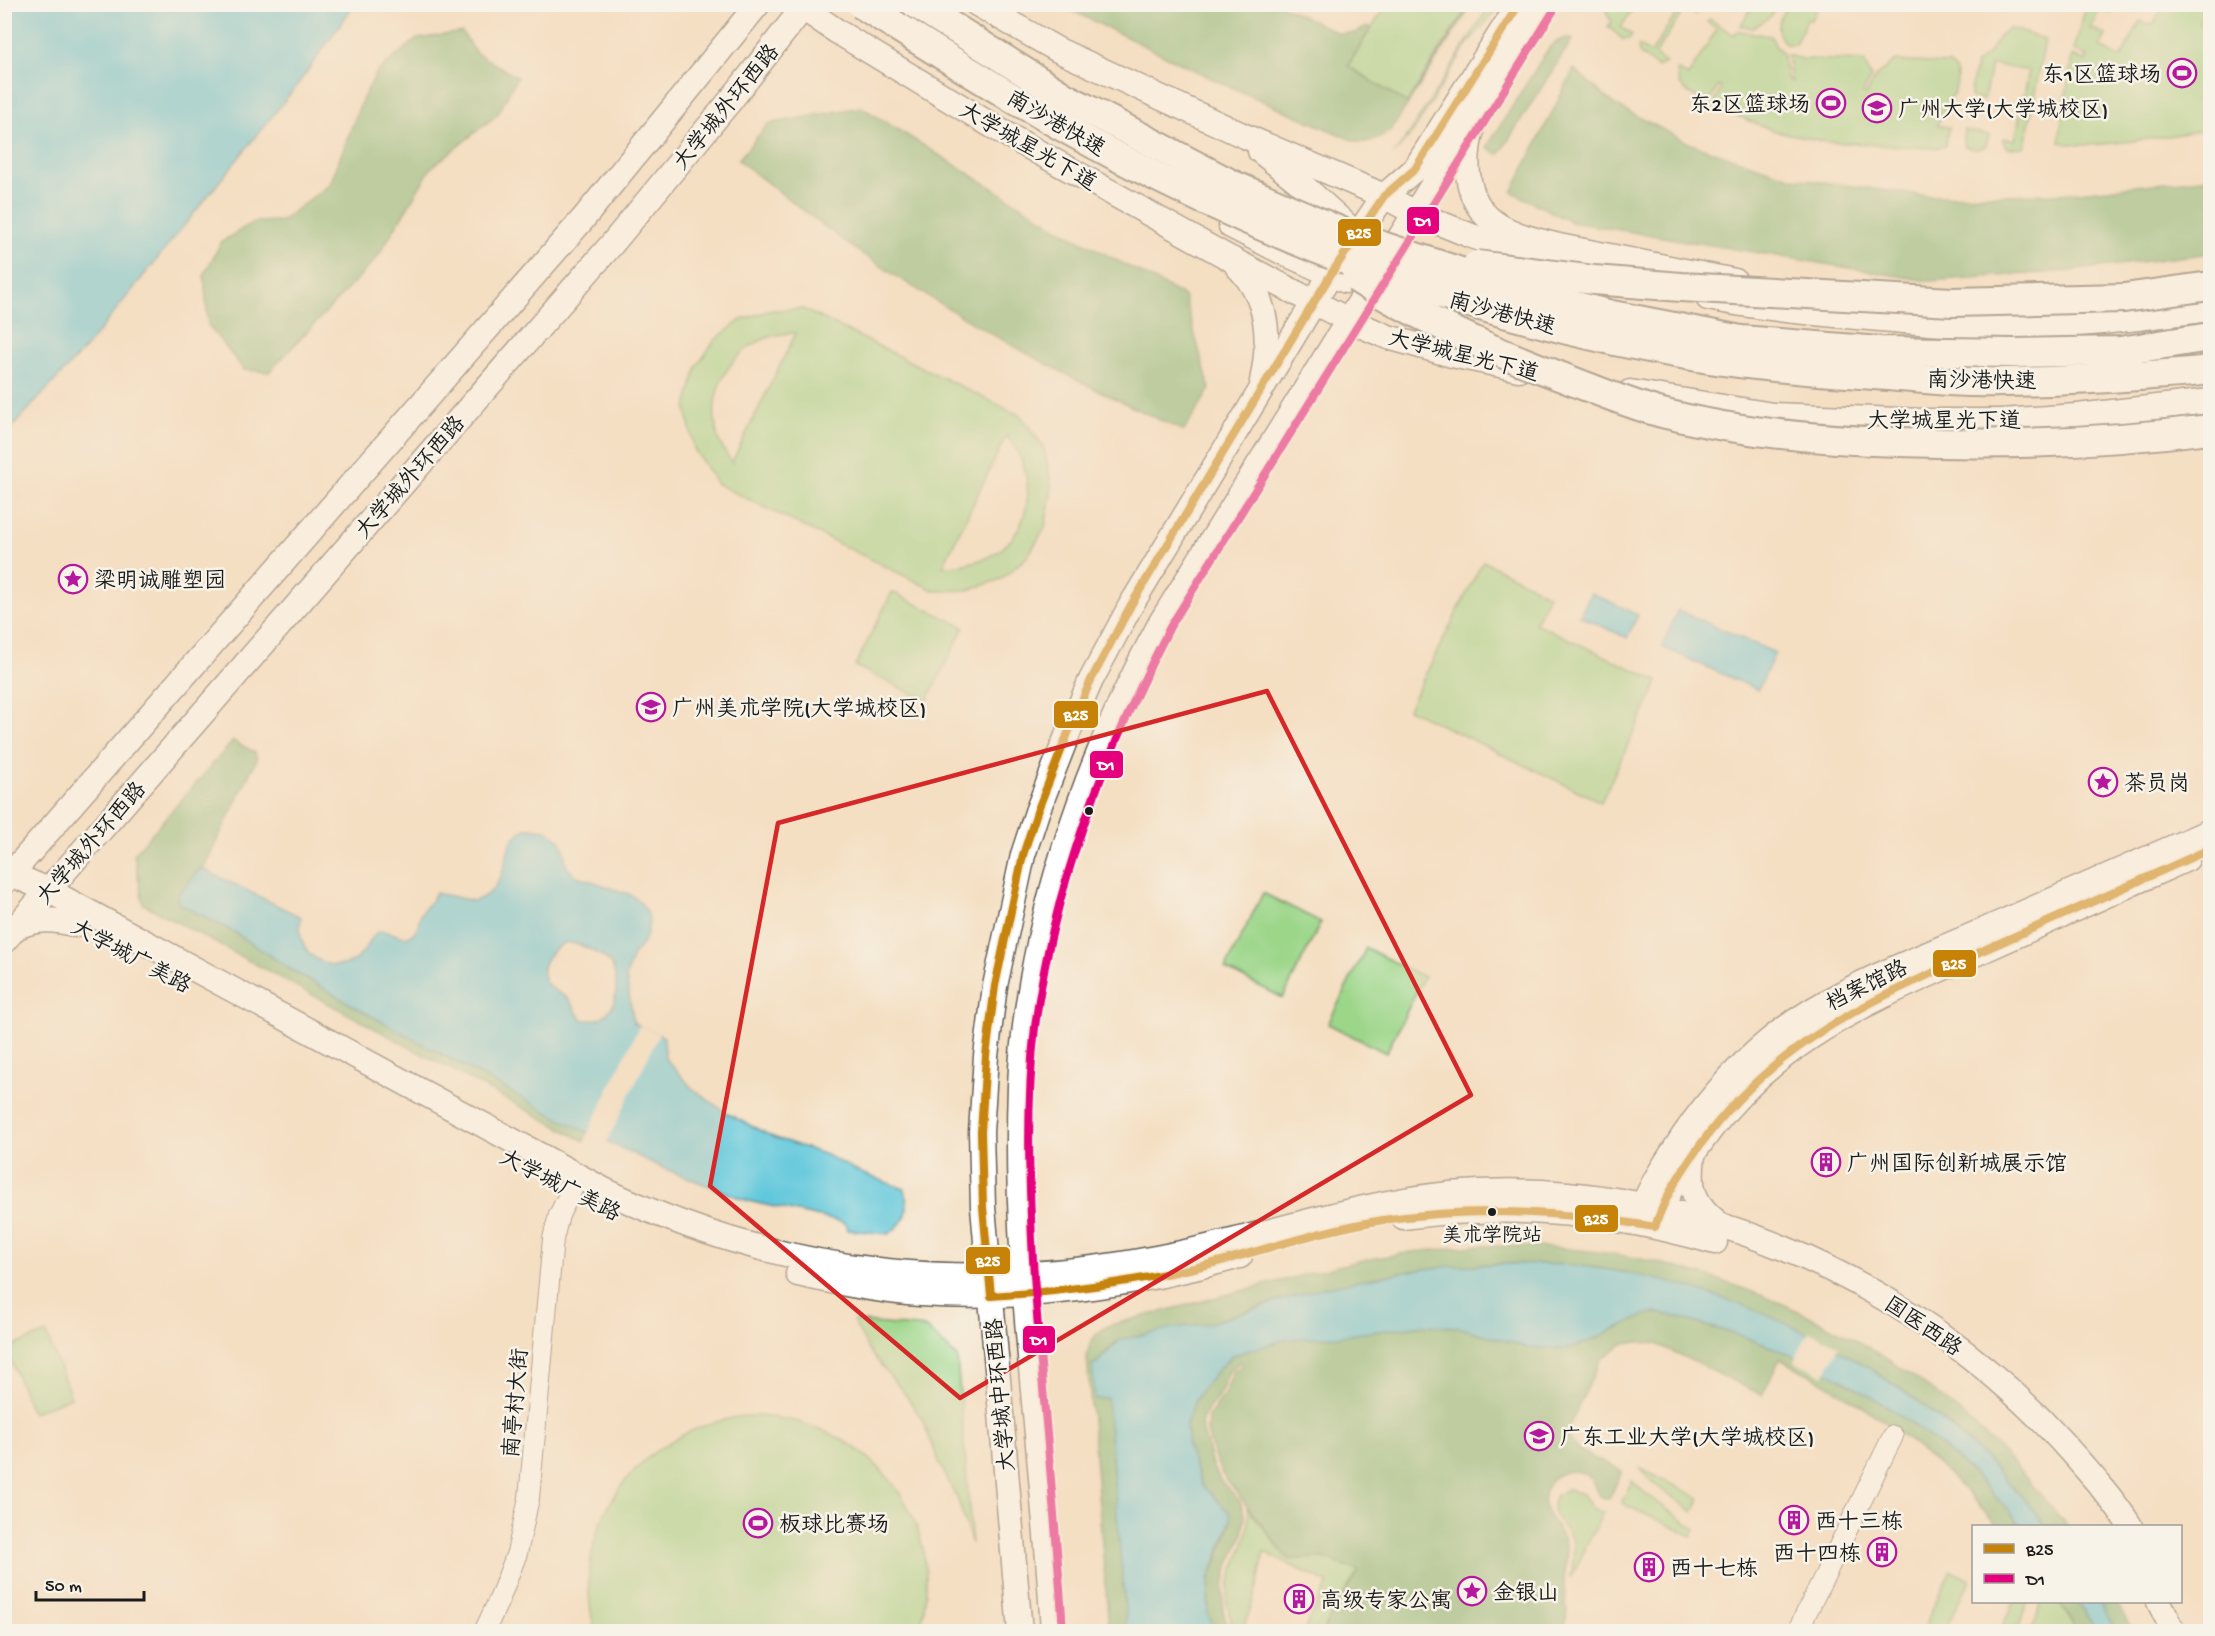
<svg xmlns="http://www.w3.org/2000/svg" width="2215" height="1636" font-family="'Gochi Hand','LXGW WenKai TC',sans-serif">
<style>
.green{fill:#9bd689;stroke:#5c7952;stroke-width:1.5;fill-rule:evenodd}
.forest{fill:#7cb775;stroke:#4c6a48;stroke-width:1.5}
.water{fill:#60c8dc;stroke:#3e727c;stroke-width:1.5;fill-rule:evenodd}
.pier{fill:#f4dfc2}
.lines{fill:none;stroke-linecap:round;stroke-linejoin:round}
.minor-casing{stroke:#686056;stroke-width:22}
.major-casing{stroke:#686056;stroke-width:27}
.minor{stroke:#fff;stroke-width:20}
.major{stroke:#fff;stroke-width:24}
.highway-bridge-casing{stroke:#686056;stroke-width:32;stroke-linecap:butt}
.highway-bridge{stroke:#fff;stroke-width:28}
.bus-1-casing{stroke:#f7f3e8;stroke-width:12}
.bus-2-casing{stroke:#f7f3e8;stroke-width:12}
.bus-1{stroke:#c68307;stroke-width:8}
.bus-2{stroke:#e5007d;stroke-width:8}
.marked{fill:none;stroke:#d62828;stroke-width:4.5;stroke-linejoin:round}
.bus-dot{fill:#1c1c1c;stroke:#f7f3e8;stroke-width:2}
.labels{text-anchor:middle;stroke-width:5;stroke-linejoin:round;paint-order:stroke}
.bus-label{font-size:20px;fill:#1c1c1c;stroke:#f7f3e8}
.poi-label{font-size:22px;fill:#1c1c1c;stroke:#f7f3e8;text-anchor:start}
.street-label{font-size:22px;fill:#1c1c1c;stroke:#f7f3e8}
.line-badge{stroke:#f7f3e8;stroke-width:2}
.badge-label{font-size:16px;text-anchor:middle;font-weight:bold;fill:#fff}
</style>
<rect width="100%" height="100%" fill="#f7f3e8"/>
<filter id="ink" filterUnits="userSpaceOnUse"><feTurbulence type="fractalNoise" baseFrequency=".0167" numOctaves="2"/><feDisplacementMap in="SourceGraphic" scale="12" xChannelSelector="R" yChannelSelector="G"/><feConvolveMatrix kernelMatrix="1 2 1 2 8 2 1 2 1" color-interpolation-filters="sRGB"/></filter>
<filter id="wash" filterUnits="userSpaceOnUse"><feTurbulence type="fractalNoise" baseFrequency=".008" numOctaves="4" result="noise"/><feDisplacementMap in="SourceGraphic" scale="24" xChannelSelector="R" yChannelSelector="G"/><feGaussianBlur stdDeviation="1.35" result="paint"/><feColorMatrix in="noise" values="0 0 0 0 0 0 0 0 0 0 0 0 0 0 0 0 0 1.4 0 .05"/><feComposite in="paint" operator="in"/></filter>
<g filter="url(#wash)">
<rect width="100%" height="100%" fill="#f4dfc2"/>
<g class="green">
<polygon points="1754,4 1777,5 1771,16 1753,28 1740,26"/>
<polygon points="1386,5 1469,5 1407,103 1348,66"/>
<polygon points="1490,5 1500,5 1466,46 1413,132 1393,155 1411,131"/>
<polygon points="1611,5 1636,5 1621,27 1632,35 1629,39 1622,39 1608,26 1612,22 1606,13"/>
<polygon points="1680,5 1687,5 1697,11 1695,14 1685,8 1655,55 1666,63 1657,67 1640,54 1638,49 1639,46 1651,53 1681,6"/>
<path d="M1787 5H1819L1811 20H1807L1795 44H1786C1773 31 1778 19 1787 5Z"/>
<path d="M2086 5H2106L2113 8 2110 13 2100 9 2091 28 2106 35 2100 47 2121 58 2140 21 2146 24 2154 23 2165 5H2210V7L2207 6 2199 24 2210 31V37L2207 44 2210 46V129C2184 133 2076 153 2059 141L2072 56 2085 61 2088 56 2074 51Z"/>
<path d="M1710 19 1734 35 1737 31 1771 36 1776 47 1782 52 1788 80 1792 82 1787 55 1803 59 1864 61 1871 77 1863 93 1866 95 1875 77 1895 61 1949 64C1961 72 1957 82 1954 94H1952L1937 125 1949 127 1945 146 1931 148 1827 142 1772 130 1713 106 1721 88 1718 86 1709 103 1690 94 1679 84 1677 70 1688 76 1717 29 1707 22Z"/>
<polygon points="2008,29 2017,30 2045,40 2026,141 2024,147 2007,148 2003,141 2003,138 2015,140 2029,71 1991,64 1984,100 1970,97 1976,64 1989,53 2000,35"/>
<path d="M1964 130 1989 135 1986 145C1981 150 1971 150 1965 146L1963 141Z"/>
<path d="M803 309 1021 416 1044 448 1052 488 1045 528 1027 557 1001 579 969 590 935 591 717 484 694 449 686 407 697 366 715 340 741 320 771 310ZM796 333 732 462V463C727 455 721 447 718 438 716 433 716 426 715 420 710 373 749 332 796 333ZM1006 436C1039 470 1035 536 988 557 973 564 959 566 943 566Z"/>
<polygon points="1483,561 1549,595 1535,623 1658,681 1601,802 1408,709"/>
<polygon points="892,592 964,627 927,701 855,666"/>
<polygon points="1263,893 1321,922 1283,998 1225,969"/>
<polygon points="1366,948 1424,977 1386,1053 1328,1024"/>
<polygon points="853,1321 926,1328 957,1357 972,1544 958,1500 940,1464 922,1419 905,1394 870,1352"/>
<polygon points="46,1333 71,1397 32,1413 6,1349"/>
<path d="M745 1416C863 1413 953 1515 919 1631H595C567 1524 638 1430 745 1416Z"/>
<polygon points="1639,1468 1700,1498 1693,1512 1652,1482"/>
<polygon points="1632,1481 1645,1493 1695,1529 1692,1536 1623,1504 1622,1501"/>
<path d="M1568 1490 1583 1494 1593 1510 1603 1512 1571 1578C1572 1567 1575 1554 1573 1543 1568 1525 1545 1517 1556 1495Z"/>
<path d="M1247 1507 1288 1559 1324 1558 1360 1571 1342 1596 1323 1631H1304L1328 1583 1264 1552C1260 1580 1253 1605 1242 1631L1235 1632C1231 1621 1227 1610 1227 1599 1228 1567 1255 1539 1247 1507Z"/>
<polygon points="1951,1570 1970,1580 1945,1631 1922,1631"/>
<polygon points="2014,1602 2028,1602 2016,1631 2000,1631"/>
<polygon points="2040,1602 2058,1602 2069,1615 2075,1631 2030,1632 2037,1617"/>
</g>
<g class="forest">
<path d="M1060 5H1280L1338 33H1355L1368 26 1371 28 1348 66 1407 103 1469 5H1472L1391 130C1378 141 1368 145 1352 140L1215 80Z"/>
<polygon points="462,32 476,53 517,77 498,114 431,168 377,258 269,372 244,370 208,325 204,275 221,242 253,222 281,221 330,184 362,100 377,72 417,39"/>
<polygon points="1565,38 1573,38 1499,155 1487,147 1548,49 1554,43"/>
<polygon points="1574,69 1615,105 1691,144 1793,178 1927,196 2060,194 2210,178 2210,253 2070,271 1928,281 1571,222 1512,192"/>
<path d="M861 107 1064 232 1184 296 1210 389 1184 431C1070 380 961 321 858 251 817 222 778 191 738 160L768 124Z"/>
<polygon points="233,741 255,752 257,759 203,869 201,868 177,896 178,903 234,932 290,969 359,1009 588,1132 584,1141 143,904 134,854"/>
<path d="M1475 1246C1535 1246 1596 1248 1655 1262 1782 1292 1906 1355 1998 1448 2023 1473 2045 1500 2067 1526H2046C1967 1426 1875 1360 1757 1313 1697 1288 1634 1270 1569 1265 1456 1257 1344 1278 1237 1314 1227 1317 1217 1321 1207 1324 1197 1326 1186 1326 1176 1328 1160 1331 1145 1335 1130 1339 1125 1340 1118 1341 1115 1343 1108 1348 1102 1357 1097 1363L1093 1364 1095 1399 1107 1398 1127 1631H1109L1087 1357C1089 1341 1096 1332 1110 1325L1357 1261 1412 1252Z"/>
<path d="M1649 1313C1667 1312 1688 1321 1707 1326 1828 1358 1942 1430 2022 1526H1998C1938 1456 1863 1400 1780 1359L1762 1395 1657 1344 1638 1342 1623 1344 1601 1359 1567 1431C1568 1451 1606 1463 1622 1471L1610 1497 1605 1498 1599 1496C1594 1485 1593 1476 1580 1472 1571 1470 1560 1472 1554 1478 1525 1507 1564 1524 1566 1549 1568 1560 1565 1571 1564 1581 1564 1602 1571 1611 1562 1631H1323L1342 1596 1359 1571 1324 1558 1288 1559 1222 1474 1213 1453 1207 1432 1208 1417 1225 1394 1233 1372 1243 1364 1241 1361 1229 1371 1221 1392 1206 1412 1201 1424 1213 1468 1221 1481 1240 1502 1245 1517 1242 1536 1227 1571 1223 1593V1611L1230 1631H1217L1208 1616 1210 1580 1231 1523 1229 1512 1204 1489 1197 1476 1187 1443 1186 1423 1196 1398 1205 1385 1219 1368 1233 1355 1288 1339 1341 1336 1423 1325 1458 1327 1527 1347 1566 1349 1587 1342Z"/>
<polygon points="2058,1602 2078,1602 2097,1631 2075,1631 2069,1615"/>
<polygon points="2100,1602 2116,1602 2133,1631 2117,1631"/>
</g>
<g class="water">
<polygon points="5,4 354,5 298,84 88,345 5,435"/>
<polygon points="1591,593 1638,615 1627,638 1580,616"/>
<polygon points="1678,610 1775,653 1758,690 1662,647"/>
<path d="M529 828 546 830 559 839 564 848 566 866 574 875 631 895 639 901 645 909 649 918 648 931 643 943 633 955 626 977 634 1023 664 1037 665 1058 692 1088 728 1114 773 1137 824 1154 861 1173 905 1189C909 1213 909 1218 889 1234L848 1230 847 1225 842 1222 748 1201 665 1169 560 1119 359 1009 290 969 234 932 178 903 177 896 201 868 301 917C300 924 299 933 302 940 308 960 334 972 353 961 365 954 368 941 377 932 391 927 405 946 416 930 420 924 418 917 422 912 426 904 433 902 435 893L474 901C519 886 494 838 529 828ZM566 942C580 944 607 954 613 968 616 975 616 983 616 991 615 999 614 1006 608 1012 604 1017 599 1019 592 1020 576 1023 577 1006 567 998 561 993 553 991 548 985 534 968 551 949 566 942Z"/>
<path d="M1502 1264C1528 1264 1554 1263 1580 1266 1762 1287 1933 1383 2046 1526H2022C1941 1429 1826 1357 1704 1325 1687 1321 1664 1310 1647 1314L1587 1342 1566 1349 1527 1347 1458 1327 1423 1325 1341 1336 1288 1339 1233 1355 1219 1368 1205 1385 1196 1398 1186 1423 1188 1448 1202 1485 1229 1512 1231 1519 1209 1580 1208 1616 1217 1631H1127L1107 1398 1095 1399 1092 1364 1097 1363 1120 1340 1173 1328 1207 1324 1321 1288 1417 1270 1453 1266Z"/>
<polygon points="2078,1602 2100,1602 2117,1631 2097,1631"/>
</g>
<g class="pier">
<polygon points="640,1025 659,1034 606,1144 587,1135"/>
<polygon points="1809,1332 1839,1346 1824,1375 1794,1361"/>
</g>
</g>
<g filter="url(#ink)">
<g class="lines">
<g class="minor-casing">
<g id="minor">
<polyline points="484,1632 499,1600 517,1553 529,1498 553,1239 559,1215 578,1177"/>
<polyline points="1797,1632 1893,1436"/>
</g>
</g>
<g class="major-casing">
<g id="major">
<polyline points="803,4 803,8 838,32 1004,133 1229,258 1348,320 1388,337 1452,355 1519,369"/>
<polyline points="977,4 1058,50 1240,134 1384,196 1415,213 1469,235 1522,254 1571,267"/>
<path d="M1472 129C1463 163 1465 205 1498 225 1516 236 1539 241 1559 246L1735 281"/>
<polyline points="1260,151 1300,183 1354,232"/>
<polyline points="1231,226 1286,254 1346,281"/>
<path d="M1237 266C1269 298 1271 339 1262 381"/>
<path d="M1708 298C1769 310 1831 315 1893 320 1943 324 1993 329 2043 327 2099 324 2155 316 2210 309"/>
<polyline points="1922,368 1969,366 1993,357"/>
<polyline points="1630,392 1773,415 1923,421 2001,421 2077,416 2210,401"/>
<path d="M11 874 48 890 604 1190C790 1279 980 1296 1181 1253 1271 1234 1357 1203 1450 1194 1673 1173 1913 1277 2062 1442 2086 1469 2111 1496 2130 1526"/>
<polyline points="4,882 583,219 758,4"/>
<path d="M17 927C38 918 54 919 76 925"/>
<polyline points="4,941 612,244 730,101 806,4"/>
<path d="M1693 1155C1689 1188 1692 1203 1719 1224"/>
<path d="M1403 1217C1508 1203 1613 1212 1715 1242"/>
<path d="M1639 1221C1644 1196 1659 1173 1673 1152 1698 1111 1733 1070 1771 1039 1834 988 1916 960 1989 928 2063 895 2137 863 2210 831"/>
<path d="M1655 1224C1661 1204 1673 1186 1684 1168 1760 1045 1858 1006 1984 950 2051 920 2119 889 2187 859"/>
<path d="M798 1274C838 1283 878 1291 920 1294 1026 1301 1138 1285 1240 1256"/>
<polyline points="2159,1602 2174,1632"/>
<polyline points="1020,1632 983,1207 981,1132 986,1056 995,986 1023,855 1037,812 1070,728 1091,680 1131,605 1331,274 1384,196 1415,169 1519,4"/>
<path d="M1053 1632C1043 1450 1013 1268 1020 1086 1027 928 1086 759 1161 622L1545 4"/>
</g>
</g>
<use href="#minor" class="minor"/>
<use href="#major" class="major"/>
<g class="highway-bridge-casing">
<g id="highway-bridge">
<path d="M861 4C946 57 1031 112 1120 158 1307 256 1501 325 1709 359 1769 368 1828 372 1888 376 1916 378 1945 382 1974 382 2029 383 2084 380 2139 376 2163 374 2187 373 2210 370"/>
<polyline points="916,4 1066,98 1231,184 1349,235 1524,293 1612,315 1741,340 1880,351 2013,353 2120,351 2210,337"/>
<polyline points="1477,265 1594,280 1681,287 1952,302 2124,298 2210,286"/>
<path d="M1356 278C1399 306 1445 328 1492 349 1523 362 1554 374 1585 386 1611 396 1638 407 1666 414 1742 433 1821 440 1899 442 2003 446 2107 442 2210 429"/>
</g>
</g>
<use href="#highway-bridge" class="highway-bridge"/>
<g class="bus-1-casing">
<path id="bus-1" d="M1519 4 1415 169 1384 196 1331 274 1131 605 1091 680 1070 728 1037 812 1023 855 995 986 986 1056 981 1132 983 1207 991 1296C1059 1292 1127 1283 1194 1268 1257 1253 1319 1230 1383 1220 1474 1206 1565 1211 1655 1227 1664 1198 1681 1172 1698 1148 1779 1034 1888 993 2011 938 2077 909 2144 879 2210 849"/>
</g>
<g class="bus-2-casing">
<path id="bus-2" d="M1063 1631C1055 1507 1041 1384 1033 1260 1029 1183 1026 1104 1035 1027 1053 886 1105 753 1170 627L1554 10"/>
</g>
<use href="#bus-1" class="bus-1"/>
<use href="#bus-2" class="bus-2"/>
</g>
</g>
<path d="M0 0H2215V1636H0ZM1267 691 1471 1095 960 1398 710 1186 778 823Z" fill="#f4dfc2" fill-opacity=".55" fill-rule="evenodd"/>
<path class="marked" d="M1267 691 1471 1095 960 1398 710 1186 778 823Z"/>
<defs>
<g id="stadium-ring" transform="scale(1.5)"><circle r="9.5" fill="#f7f3e8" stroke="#b5179e" stroke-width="1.5"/><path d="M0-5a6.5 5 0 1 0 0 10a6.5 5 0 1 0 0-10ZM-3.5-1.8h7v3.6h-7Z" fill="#b5179e"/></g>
<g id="university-ring" transform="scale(1.5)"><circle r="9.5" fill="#f7f3e8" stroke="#b5179e" stroke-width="1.5"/><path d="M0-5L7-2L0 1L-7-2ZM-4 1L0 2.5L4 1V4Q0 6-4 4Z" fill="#b5179e"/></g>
<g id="sight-ring" transform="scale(1.5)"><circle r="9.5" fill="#f7f3e8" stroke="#b5179e" stroke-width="1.5"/><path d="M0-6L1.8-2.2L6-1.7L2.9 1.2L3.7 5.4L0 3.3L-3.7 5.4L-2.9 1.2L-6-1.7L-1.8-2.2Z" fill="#b5179e"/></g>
<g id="building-ring" transform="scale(1.5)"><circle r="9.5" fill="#f7f3e8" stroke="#b5179e" stroke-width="1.5"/><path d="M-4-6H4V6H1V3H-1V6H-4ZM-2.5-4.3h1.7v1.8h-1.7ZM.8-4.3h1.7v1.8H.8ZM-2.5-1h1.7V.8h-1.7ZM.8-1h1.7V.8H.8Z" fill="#b5179e"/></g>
</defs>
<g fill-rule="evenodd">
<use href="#stadium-ring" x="2182" y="73"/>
<use href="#stadium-ring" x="1831" y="103"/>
<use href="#university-ring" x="1877" y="108"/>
<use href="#sight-ring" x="73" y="579"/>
<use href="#university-ring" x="651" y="707"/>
<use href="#sight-ring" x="2103" y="782"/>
<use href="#building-ring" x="1826" y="1162"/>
<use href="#university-ring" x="1539" y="1436"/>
<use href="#building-ring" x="1794" y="1520"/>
<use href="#stadium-ring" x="758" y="1523"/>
<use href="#building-ring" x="1882" y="1552"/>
<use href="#building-ring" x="1649" y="1567"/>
<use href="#sight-ring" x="1472" y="1591"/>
<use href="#building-ring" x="1299" y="1599"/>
</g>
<g class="bus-dot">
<circle cx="1089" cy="811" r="5"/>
<circle cx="1492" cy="1212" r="5"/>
</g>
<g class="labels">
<g class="bus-label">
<text x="1492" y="1241">美术学院站</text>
</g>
<g class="poi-label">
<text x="2161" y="81" text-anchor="end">东1区篮球场</text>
<text x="1810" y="111" text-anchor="end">东2区篮球场</text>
<text x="1898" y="116">广州大学(大学城校区)</text>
<text x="94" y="587">梁明诚雕塑园</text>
<text x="672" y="715">广州美术学院(大学城校区)</text>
<text x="2124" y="790">茶员岗</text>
<text x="1847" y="1170">广州国际创新城展示馆</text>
<text x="1560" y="1444">广东工业大学(大学城校区)</text>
<text x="1815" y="1528">西十三栋</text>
<text x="779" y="1531">板球比赛场</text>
<text x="1861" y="1560" text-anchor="end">西十四栋</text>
<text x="1670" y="1575">西十七栋</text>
<text x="1493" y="1599">金银山</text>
<text x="1320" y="1607">高级专家公寓</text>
</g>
<g class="street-label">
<text transform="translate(725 106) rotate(-51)" y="8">大学城外环西路</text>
<text transform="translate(1057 122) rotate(30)" y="8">南沙港快速</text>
<text transform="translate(1029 145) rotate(30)" y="8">大学城星光下道</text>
<text transform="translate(1503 312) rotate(15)" y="8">南沙港快速</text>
<text transform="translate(1464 354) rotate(14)" y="8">大学城星光下道</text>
<text transform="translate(1982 379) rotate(1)" y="8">南沙港快速</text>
<text x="1944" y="427">大学城星光下道</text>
<text transform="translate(409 476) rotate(-49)" y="8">大学城外环西路</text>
<text transform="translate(90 842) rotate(-49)" y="8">大学城外环西路</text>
<text transform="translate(132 955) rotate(28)" y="8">大学城广美路</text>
<text transform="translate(1866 984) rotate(-26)" y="8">档案馆路</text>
<text transform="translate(561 1184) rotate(27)" y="8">大学城广美路</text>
<text transform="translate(1924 1325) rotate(34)" y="8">国医西路</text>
<text transform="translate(999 1395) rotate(-95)" y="8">大学城中环西路</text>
<text transform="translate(514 1403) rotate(-85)" y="8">南亭村大街</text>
</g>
</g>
<g class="line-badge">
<rect x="1406" y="206" width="34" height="29" rx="6" fill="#e5007d"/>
<rect x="1337" y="218" width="45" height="29" rx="6" fill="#c68307"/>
<rect x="1053" y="700" width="46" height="29" rx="6" fill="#c68307"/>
<rect x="1089" y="750" width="35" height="29" rx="6" fill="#e5007d"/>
<rect x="1932" y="949" width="45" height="29" rx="6" fill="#c68307"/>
<rect x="1574" y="1204" width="45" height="29" rx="6" fill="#c68307"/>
<rect x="965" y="1246" width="46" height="29" rx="6" fill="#c68307"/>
<rect x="1022" y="1325" width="34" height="29" rx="6" fill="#e5007d"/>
</g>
<g class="badge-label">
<text x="1423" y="226">D1</text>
<text x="1359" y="238">B25</text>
<text x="1076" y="720">B25</text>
<text x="1106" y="770">D1</text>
<text x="1954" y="969">B25</text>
<text x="1596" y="1224">B25</text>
<text x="988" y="1266">B25</text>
<text x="1039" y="1345">D1</text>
</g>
<rect width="2215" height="1636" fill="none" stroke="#f7f3e8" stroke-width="24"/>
<rect x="1972" y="1525" width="210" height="78" fill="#f7f3e8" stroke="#9f9d96" stroke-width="1.5"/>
<rect x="1984" y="1544" width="30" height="9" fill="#c68307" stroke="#9f9d96" stroke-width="1.5"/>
<text x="2026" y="1555" font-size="18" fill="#1c1c1c">B25</text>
<rect x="1984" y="1574" width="30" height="9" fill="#e5007d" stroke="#9f9d96" stroke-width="1.5"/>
<text x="2026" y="1585" font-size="18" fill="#1c1c1c">D1</text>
<path d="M36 1591v9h108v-9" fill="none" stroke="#1c1c1c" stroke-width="3"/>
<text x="45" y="1591" font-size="18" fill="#1c1c1c" stroke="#f7f3e8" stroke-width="4.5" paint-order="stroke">50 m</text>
</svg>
